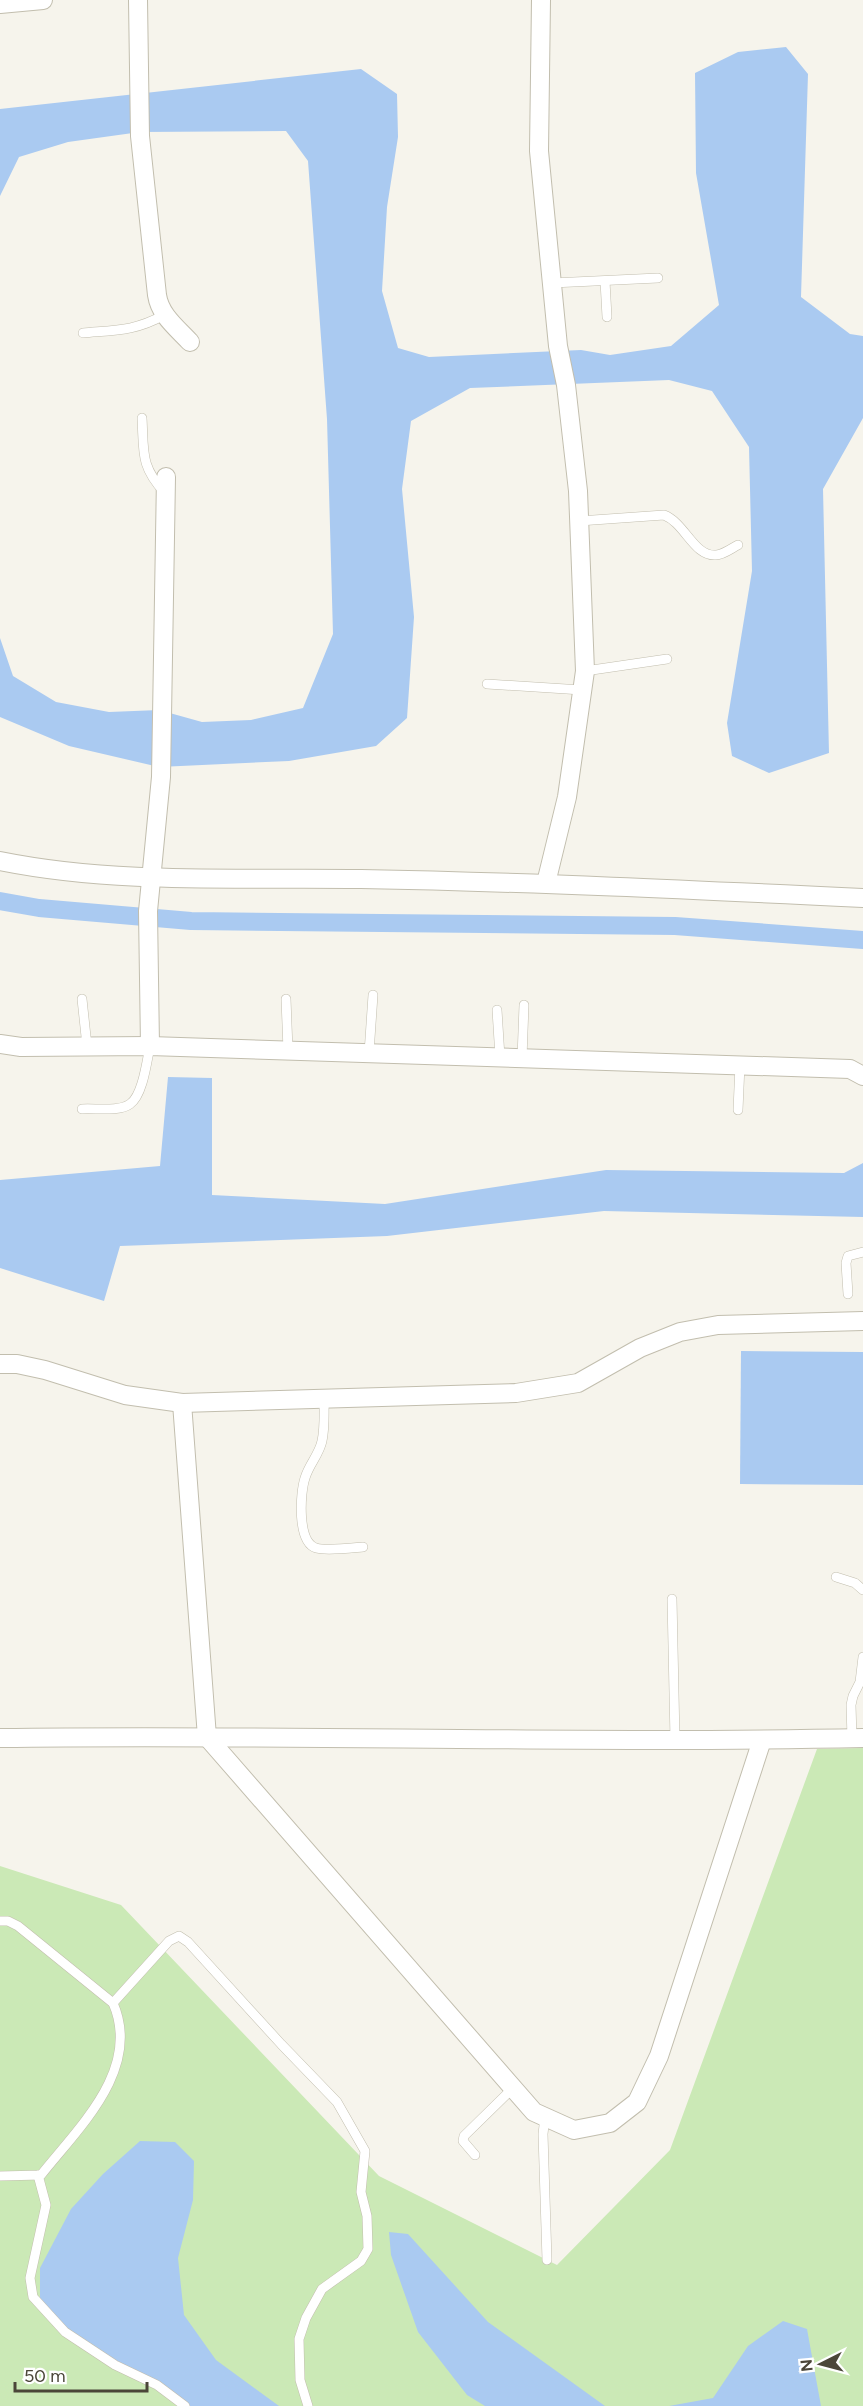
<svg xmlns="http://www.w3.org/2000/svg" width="863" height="2406" font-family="Figtree,sans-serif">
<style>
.green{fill:#cbe9b6}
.water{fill:#aacaf1}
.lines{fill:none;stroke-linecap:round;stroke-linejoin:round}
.canal{stroke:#aacaf1;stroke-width:18}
.lane-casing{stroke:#c2beae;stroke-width:10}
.street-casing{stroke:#c2beae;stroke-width:20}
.lane{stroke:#fff;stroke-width:9}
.street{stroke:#fff;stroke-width:18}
</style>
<rect width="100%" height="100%" fill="#f6f4ec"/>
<polygon class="green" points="863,1748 863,2406 0,2406 0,1866 121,1905 379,2176 557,2265 670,2150 817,1749"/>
<g class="water">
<polygon points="786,47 808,74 801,297 850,334 863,336 863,418 823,489 829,753 769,773 732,756 727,723 752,571 749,447 712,391 669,380 470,388 411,421 402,489 414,617 407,718 376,746 289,761 159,767 69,746 0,717 0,638 13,676 56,702 109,712 159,710 202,722 251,720 303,708 333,634 327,419 308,161 286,131 140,132 68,142 19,157 0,196 0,109 361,69 397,94 398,137 387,207 382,291 398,348 429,357 581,350 610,355 671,346 719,305 696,173 695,73 738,52"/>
<polygon points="168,1077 212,1078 212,1195 385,1204 606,1170 844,1173 863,1163 863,1217 604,1211 387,1236 120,1246 104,1301 0,1268 0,1180 160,1166"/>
<polygon points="741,1351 863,1352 863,1485 740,1484"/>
<polygon points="140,2141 175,2142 194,2161 193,2200 178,2258 184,2315 216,2360 279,2406 190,2406 160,2385 108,2360 40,2309 40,2268 71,2209 103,2174"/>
<polygon points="389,2232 408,2234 488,2322 605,2406 485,2406 467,2395 418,2332 391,2255"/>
<polygon points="783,2321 807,2329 821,2406 669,2406 713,2398 748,2346"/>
</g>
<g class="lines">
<polyline class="canal" points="0,901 39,908 191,921 675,926 863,940"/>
<g class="lane-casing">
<g id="lane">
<polyline points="605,281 607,317"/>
<polyline points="552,283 658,278"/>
<path d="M83 333C116 330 135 331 164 315"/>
<path d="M142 418C144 452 140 466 165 493"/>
<path d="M579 521 664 515C685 523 694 557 716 555 723 555 732 548 738 545"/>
<polyline points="585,671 667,659"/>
<polyline points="487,684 582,690"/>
<polyline points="82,999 87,1046"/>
<polyline points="286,999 288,1050"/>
<polyline points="497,1010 500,1057"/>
<polyline points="369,1053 373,995"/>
<polyline points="522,1058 524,1005"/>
<path d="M82 1109C95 1108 119 1112 130 1104 143 1095 147 1060 150 1046"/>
<polyline points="738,1110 740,1065"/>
<polyline points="848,1294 846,1263 848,1256 863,1252"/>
<path d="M324 1399C324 1412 325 1427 322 1441 319 1455 309 1464 305 1478 300 1493 297 1542 316 1548 326 1551 351 1548 363 1547"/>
<polyline points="836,1577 855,1583 863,1590"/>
<polyline points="672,1599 675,1740"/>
<polyline points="852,1738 851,1705 853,1696 860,1682 863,1657"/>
<path d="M0 1921H8L18 1926 113 2003C142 2069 79 2127 41 2175L0 2176"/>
<polyline points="113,2003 169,1941 179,1936 188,1942 281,2044 337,2102 365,2151 361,2192 367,2216 368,2249 361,2261 322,2289 306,2318 299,2339 300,2380 308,2406"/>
<polyline points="545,2117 543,2134 547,2260"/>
<polyline points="475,2155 463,2141 464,2136 513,2088"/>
<polyline points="38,2175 46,2205 30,2278 33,2297 65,2332 115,2365 157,2385 185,2406"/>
</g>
</g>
<g class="street-casing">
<g id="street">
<path d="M138 0 140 136 157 295C160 315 176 327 190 342"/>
<polyline points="541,0 539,151 558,346 566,385 578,491 585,671 567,797 546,883"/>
<polyline points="0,4 43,0"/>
<path d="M0 861C119 885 240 877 361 879 528 882 696 890 863 898"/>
<polyline points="0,1044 21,1047 150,1046 850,1069 863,1076"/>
<polyline points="150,1046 148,911 161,777 166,477"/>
<polyline points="0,1364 17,1364 45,1370 125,1395 182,1403 516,1393 578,1383 640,1348 680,1332 718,1325 863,1321"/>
<polyline points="182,1403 207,1737 534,2112 574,2130 610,2123 637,2102 659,2056 762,1740"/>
<path d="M0 1738C288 1734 575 1744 863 1738"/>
</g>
</g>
<use href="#lane" class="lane"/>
<use href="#street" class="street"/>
</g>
<g transform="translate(821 2364) rotate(264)" stroke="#ffffff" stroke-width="4.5" paint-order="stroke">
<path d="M0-4.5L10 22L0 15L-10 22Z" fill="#4b4639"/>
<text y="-9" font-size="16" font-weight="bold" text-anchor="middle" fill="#4b4639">N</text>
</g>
<path d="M15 2382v9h132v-9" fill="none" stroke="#4b4639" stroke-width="3"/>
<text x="24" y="2382" font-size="18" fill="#4b4639" stroke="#ffffff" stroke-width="4.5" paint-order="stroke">50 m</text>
</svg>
